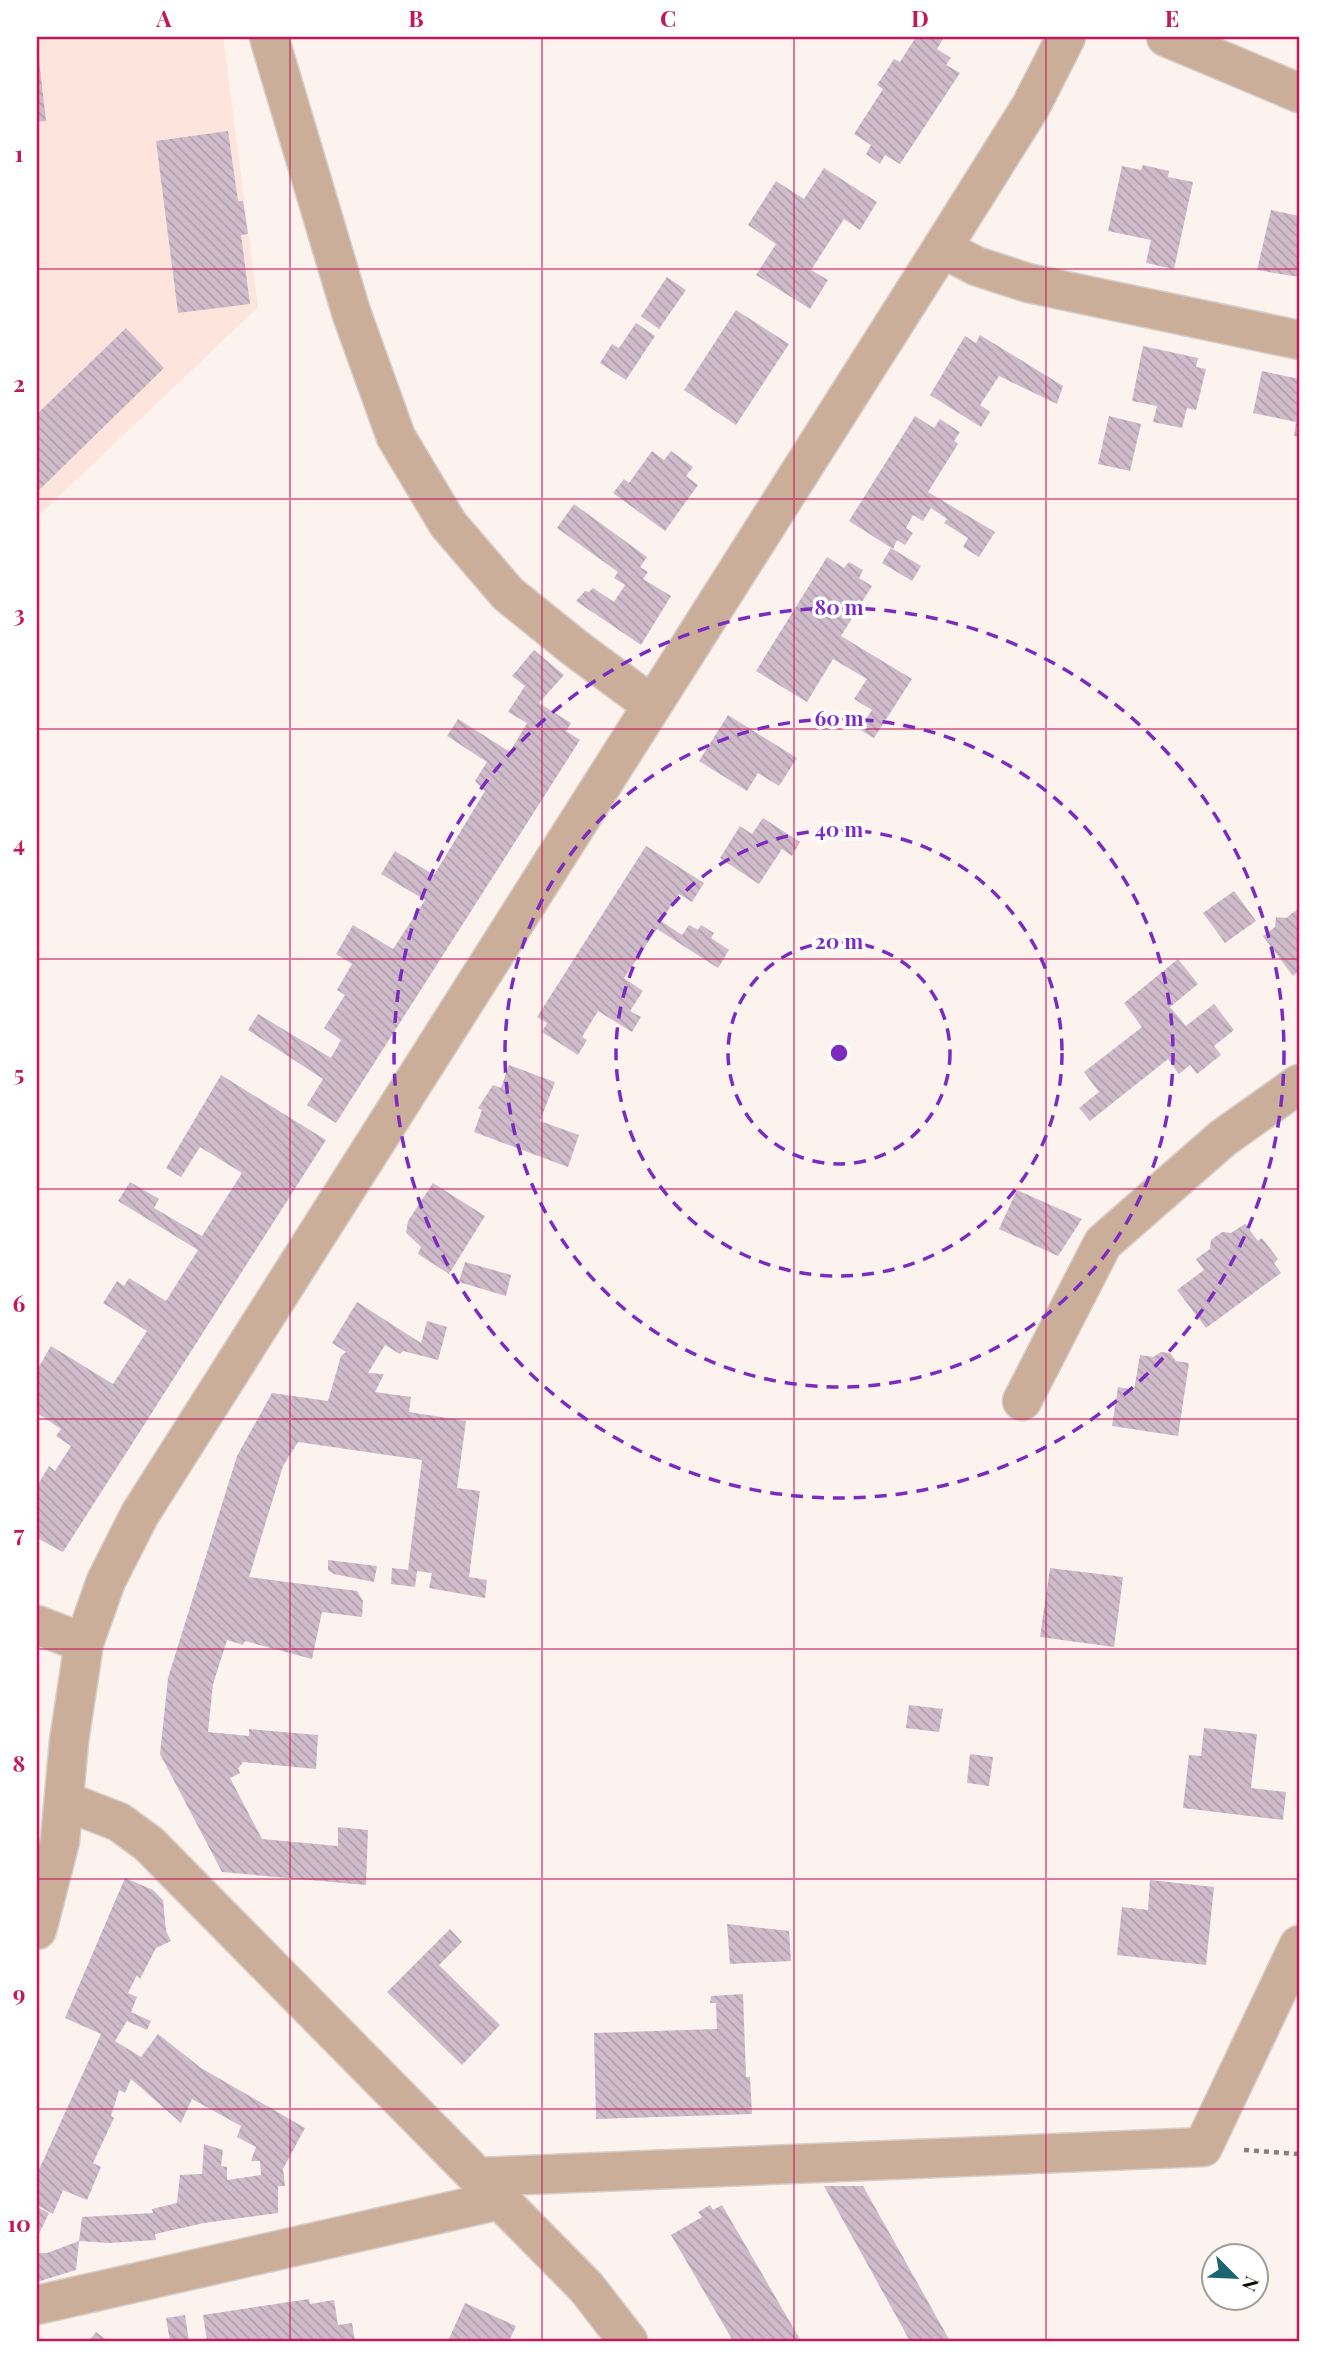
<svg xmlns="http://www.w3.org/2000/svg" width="1336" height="2378" font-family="'Playfair Display',serif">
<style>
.industrial{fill:#fde4dc}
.building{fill:url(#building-back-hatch)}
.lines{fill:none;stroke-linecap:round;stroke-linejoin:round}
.minor-casing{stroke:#d7cdc9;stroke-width:41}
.tertiary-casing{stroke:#d7cdc9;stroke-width:41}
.path{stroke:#877f7b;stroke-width:4.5;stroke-dasharray:5 5;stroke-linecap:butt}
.minor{stroke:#caae99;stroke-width:38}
.tertiary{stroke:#caae99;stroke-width:38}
.grid{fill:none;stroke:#c2185b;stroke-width:2;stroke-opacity:0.55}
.ring{fill:none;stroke:#7b2cbf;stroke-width:3.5;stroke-dasharray:12 9}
.centre{fill:#7b2cbf;stroke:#fff;stroke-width:3.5}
.ring-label{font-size:21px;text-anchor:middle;font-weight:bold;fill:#7b2cbf;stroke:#fff;stroke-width:7;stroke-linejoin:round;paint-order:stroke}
.neatline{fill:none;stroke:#c2185b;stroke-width:2.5}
.grid-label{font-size:23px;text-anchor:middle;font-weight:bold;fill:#c2185b}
</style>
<defs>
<pattern id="building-back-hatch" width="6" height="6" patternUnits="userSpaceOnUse" patternTransform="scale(1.75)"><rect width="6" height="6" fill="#cfbbca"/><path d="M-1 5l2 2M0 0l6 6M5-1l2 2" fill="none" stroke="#b19fac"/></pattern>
</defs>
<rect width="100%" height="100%" fill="#fcf2ee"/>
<polygon class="industrial" points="37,37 223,37 258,307 37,517"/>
<g class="building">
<polygon points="916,37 944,37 937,49 951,58 946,65 960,73 900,164 885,155 880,164 866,154 871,145 854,134 883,89 877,85 894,59 900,62"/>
<polygon points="37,42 46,121 37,122"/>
<polygon points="228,131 238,201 243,201 248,234 241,235 250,304 178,313 156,141"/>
<polygon points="1143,165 1169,171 1168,177 1193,182 1174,269 1146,263 1151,240 1108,231 1122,166 1141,170"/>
<polygon points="824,168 877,202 860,230 844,219 811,270 828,280 810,309 756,275 776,244 748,225 776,181 804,199"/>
<polygon points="1271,210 1299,216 1299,277 1257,270"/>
<polygon points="667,277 686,290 659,329 641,316"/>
<polygon points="736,310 789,344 736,425 684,390"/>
<polygon points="636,323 655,336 626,380 600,363 612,344 619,348"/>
<polygon points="126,328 164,368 37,492 37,414"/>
<polygon points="980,335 1063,386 1057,404 999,376 980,405 990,412 981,427 930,395 965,336 976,343"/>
<polygon points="1143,346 1198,358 1196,367 1206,369 1196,410 1187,408 1182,428 1153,422 1157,406 1132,401"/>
<polygon points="1262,371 1299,379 1299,437 1294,436 1296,422 1253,413"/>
<polygon points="915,416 934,428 940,419 960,432 954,441 958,444 928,492 995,532 979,557 963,547 968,538 944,523 947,519 931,508 923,521 913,515 906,528 913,533 905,545 897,540 893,549 849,521"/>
<polygon points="1109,416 1141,424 1130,471 1098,464"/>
<polygon points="652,451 664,460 671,451 693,467 686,476 698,485 665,531 613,493 624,479 629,483"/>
<polygon points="574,504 647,557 640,567 648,572 643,579 671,596 641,645 576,601 585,591 589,592 593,588 614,602 625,585 614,578 618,572 557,528"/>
<polygon points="891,548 921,566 912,581 882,563"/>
<polygon points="827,557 844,568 849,562 863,570 859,578 872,586 841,636 912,679 874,738 859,729 872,710 854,699 867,679 833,659 807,702 756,671"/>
<polygon points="534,650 564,675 539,703 571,723 566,731 580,740 336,1123 307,1105 323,1079 248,1030 258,1014 331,1058 341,1040 324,1028 345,995 337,990 352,964 336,954 353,925 393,949 425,900 381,874 395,851 434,875 485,791 475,781 487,762 447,736 458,719 510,752 527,723 508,712 525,686 512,676"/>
<polygon points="728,715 797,758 779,786 758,773 747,791 699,761"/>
<polygon points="763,818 800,842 792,856 782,849 759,884 720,858 740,826 752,834"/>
<polygon points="646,846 704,883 692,902 679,894 661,921 682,935 689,925 698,930 701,925 714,933 711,938 729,950 718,968 657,929 624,978 643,991 630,1011 641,1017 632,1032 598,1011 582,1037 587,1040 578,1055 542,1032 547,1023 537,1017"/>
<polygon points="1234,891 1256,921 1225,943 1203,913"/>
<polygon points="1299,908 1299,971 1293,976 1263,936 1275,927 1276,917 1286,918"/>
<polygon points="1178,959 1198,984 1170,1007 1186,1026 1214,1004 1234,1030 1214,1046 1221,1055 1197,1074 1190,1065 1179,1074 1168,1059 1090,1121 1079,1108 1099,1092 1084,1072 1142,1027 1124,1003"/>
<polygon points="509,1065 555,1082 540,1121 579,1135 568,1167 474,1132 482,1110 478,1108 493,1085 501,1088"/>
<polygon points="221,1075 326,1140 63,1552 37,1538 37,1486 49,1466 55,1471 71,1446 56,1436 61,1429 37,1413 37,1370 51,1346 113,1384 147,1331 103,1303 117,1281 124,1286 129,1278 166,1301 198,1250 118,1201 130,1182 159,1199 154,1208 202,1236 242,1173 200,1147 181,1177 166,1168"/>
<polygon points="433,1183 485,1216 449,1274 418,1254 421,1247 406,1233 408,1221"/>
<polygon points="1017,1190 1082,1219 1058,1256 999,1229"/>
<polygon points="1245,1224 1258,1241 1262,1238 1278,1259 1274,1263 1281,1273 1206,1328 1177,1290 1204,1270 1196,1259 1210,1249 1211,1240 1222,1232 1231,1233"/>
<polygon points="465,1262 511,1275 506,1296 459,1282"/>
<polygon points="357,1302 421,1343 427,1321 447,1327 438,1360 403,1351 400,1354 385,1345 368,1373 384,1374 375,1392 411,1397 409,1412 466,1421 457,1488 480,1491 469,1577 487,1580 485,1598 429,1588 432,1573 417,1571 415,1587 391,1584 392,1568 408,1570 422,1460 298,1442 283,1466 249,1577 357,1591 363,1601 362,1617 322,1612 312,1659 245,1641 243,1645 227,1640 213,1684 208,1732 249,1736 249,1729 318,1735 316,1769 243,1762 238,1769 240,1773 230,1778 262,1839 338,1846 338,1827 368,1830 366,1885 222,1872 160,1754 168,1678 237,1456 272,1393 328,1401 341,1356 346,1352 332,1343"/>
<polygon points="1161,1352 1170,1353 1176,1361 1189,1363 1178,1436 1112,1426 1118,1387 1134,1390 1140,1355 1153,1357"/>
<polygon points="328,1560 377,1566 374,1582 334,1574 328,1570"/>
<polygon points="1050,1568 1123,1577 1114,1647 1040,1637"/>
<polygon points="909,1705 943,1709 939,1732 906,1728"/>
<polygon points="1204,1728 1257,1734 1251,1788 1286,1792 1283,1820 1183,1808 1189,1755 1201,1756"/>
<polygon points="970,1754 993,1757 989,1786 967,1783"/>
<polygon points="125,1878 153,1890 163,1900 166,1931 171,1941 156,1948 140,1979 137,1975 128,1993 137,1997 131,2012 151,2021 147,2030 127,2021 115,2041 141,2057 158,2034 201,2068 305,2128 283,2169 285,2186 278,2186 278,2213 204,2223 155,2234 156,2240 110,2243 79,2241 76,2270 37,2282 37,2253 47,2253 79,2241 82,2217 153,2213 152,2209 177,2203 180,2175 202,2174 204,2144 223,2150 221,2166 227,2167 227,2180 261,2175 260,2161 251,2161 256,2147 237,2137 241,2126 192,2099 181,2123 131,2079 125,2093 119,2090 111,2116 114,2118 93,2163 101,2167 87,2200 63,2190 53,2214 37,2205 37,2174 101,2034 65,2018"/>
<polygon points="1150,1880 1214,1887 1206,1965 1117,1955 1122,1907 1148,1910"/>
<polygon points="727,1924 789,1931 791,1961 730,1964"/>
<polygon points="450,1929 462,1942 439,1965 500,2025 462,2065 387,1992"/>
<polygon points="743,1994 746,2077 750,2077 752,2114 596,2119 594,2033 717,2029 716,2003 710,2003 711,1996"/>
<polygon points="824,2186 863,2186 950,2341 910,2341"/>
<polygon points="710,2205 713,2210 722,2205 801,2341 733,2341 671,2235 702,2217 698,2212"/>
<polygon points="37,2207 49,2213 37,2238"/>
<polygon points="309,2299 310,2304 334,2300 338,2325 352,2323 355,2341 207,2341 203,2315"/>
<polygon points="465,2303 516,2326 509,2341 448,2341"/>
<polygon points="185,2315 189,2341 170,2341 166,2318"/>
<polygon points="96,2332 108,2341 89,2341"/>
</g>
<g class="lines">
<g class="minor-casing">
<g id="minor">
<polyline points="269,37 351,312 396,437 448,524 508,594 575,648 652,705"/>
<polyline points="1166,37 1299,93"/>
<polyline points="942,248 976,266 1028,283 1299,340"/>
<polyline points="1022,1401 1103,1243 1223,1138 1299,1084"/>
<polyline points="37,1625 84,1643"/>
<polyline points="478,2177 1203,2147 1299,1945"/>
<polyline points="37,2305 500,2200"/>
</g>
</g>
<g class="tertiary-casing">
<g id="tertiary">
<polyline points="65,1801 119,1822 149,1844 586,2287 628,2341"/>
<polyline points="37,1930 60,1841 69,1741 84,1643 106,1581 140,1514 942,248 1031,106 1066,37"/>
</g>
</g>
<polyline class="path" points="1244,2150 1299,2154"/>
<use href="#minor" class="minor"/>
<use href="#tertiary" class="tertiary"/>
</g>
<path class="grid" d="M290 37V2341M542 37V2341M794 37V2341M1046 37V2341M37 269H1299M37 499H1299M37 729H1299M37 959H1299M37 1189H1299M37 1419H1299M37 1649H1299M37 1879H1299M37 2109H1299"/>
<g class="ring">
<circle cx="839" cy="1053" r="111"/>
<circle cx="839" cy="1053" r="223"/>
<circle cx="839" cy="1053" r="334"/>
<circle cx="839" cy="1053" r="445"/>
</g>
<circle cx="839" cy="1053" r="10" class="centre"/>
<g class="ring-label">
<text x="839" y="615">80 m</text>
<text x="839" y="726">60 m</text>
<text x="839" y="837">40 m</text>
<text x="839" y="949">20 m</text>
</g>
<rect width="1336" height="2378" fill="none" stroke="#ffffff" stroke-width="77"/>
<g transform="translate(1235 2277) rotate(114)"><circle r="33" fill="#ffffff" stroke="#a09d9c" stroke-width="2"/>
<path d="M0-5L12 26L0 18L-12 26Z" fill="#1c6472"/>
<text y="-10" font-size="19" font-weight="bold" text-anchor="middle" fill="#120b07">N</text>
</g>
<rect x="38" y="38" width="1260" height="2302" class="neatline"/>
<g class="grid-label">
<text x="164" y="27">A</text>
<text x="416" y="27">B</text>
<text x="668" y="27">C</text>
<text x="920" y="27">D</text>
<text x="1172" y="27">E</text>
<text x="19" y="162">1</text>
<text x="19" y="392">2</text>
<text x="19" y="622">3</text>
<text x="19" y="852">4</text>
<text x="19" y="1082">5</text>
<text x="19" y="1312">6</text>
<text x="19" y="1542">7</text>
<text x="19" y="1772">8</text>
<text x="19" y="2002">9</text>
<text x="19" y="2232">10</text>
</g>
</svg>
